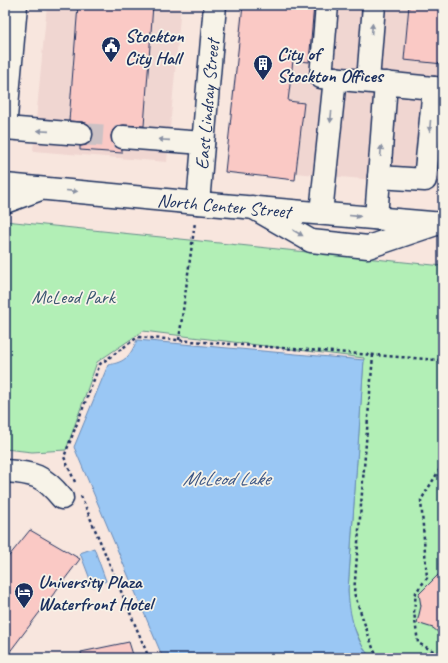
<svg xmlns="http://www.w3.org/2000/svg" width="448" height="663" font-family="Caveat,sans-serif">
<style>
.built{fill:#f0d6d1}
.green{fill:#b2efb6;stroke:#668f8a}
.water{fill:#9ac7f4;stroke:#678ab8}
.building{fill:#fac9c5;stroke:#1b2f5e}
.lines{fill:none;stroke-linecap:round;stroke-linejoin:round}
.minor-tunnel{stroke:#ccc1c4;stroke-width:22;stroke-dasharray:22 11;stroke-linecap:butt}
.minor-casing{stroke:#1b2f5e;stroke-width:25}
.major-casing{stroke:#1b2f5e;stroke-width:25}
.path{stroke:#1b2f5e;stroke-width:2.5;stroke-dasharray:3 3;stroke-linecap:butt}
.minor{stroke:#f7f3e8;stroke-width:22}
.major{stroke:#f7f3e8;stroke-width:22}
.oneway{fill:#8991a3}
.labels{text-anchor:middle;stroke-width:3.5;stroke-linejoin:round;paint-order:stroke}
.poi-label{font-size:19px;font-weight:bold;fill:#1b2f5e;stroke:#f7f3e8;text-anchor:start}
.street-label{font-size:19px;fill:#1b2f5e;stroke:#f7f3e8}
.park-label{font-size:19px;fill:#395570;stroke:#f7f3e8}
.water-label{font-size:20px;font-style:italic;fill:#3b5584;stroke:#f7f3e8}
</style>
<rect width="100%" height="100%" fill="#f8e6de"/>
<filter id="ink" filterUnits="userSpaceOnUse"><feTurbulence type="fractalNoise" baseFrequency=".025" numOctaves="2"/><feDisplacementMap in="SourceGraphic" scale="8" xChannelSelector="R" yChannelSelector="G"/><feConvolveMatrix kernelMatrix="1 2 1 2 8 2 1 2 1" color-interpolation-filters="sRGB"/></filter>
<g filter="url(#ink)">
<g class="built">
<polygon points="47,5 181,5 167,162 33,151"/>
<polygon points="241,5 443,5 443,186 226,167"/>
</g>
<polygon class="green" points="5,221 443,266 443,658 373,658 365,652 353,625 349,608 348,590 364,358 143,331 97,362 66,450 32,452 5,449"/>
<g class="water">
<path d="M137 340 364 360 348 590C349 612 355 643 372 658H163L74 447 108 365C126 362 130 356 137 340Z"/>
<polygon points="94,548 106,581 93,587 80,553"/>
</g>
<g class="building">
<polygon points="78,5 153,5 144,126 124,125 117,126 113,130 111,136 112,142 116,147 122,149 122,153 80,150 80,146 87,145 91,141 93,135 92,129 88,124 82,122 69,121"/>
<polygon points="243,5 314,5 309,62 293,60 288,101 304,103 295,180 225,172"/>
<polygon points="409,5 443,5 443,64 404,60"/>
<polygon points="30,530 80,559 5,658 5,561"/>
<polygon points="443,570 443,636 433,628 417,623 421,606 419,594"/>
<polygon points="129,642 134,658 82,658 81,652"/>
</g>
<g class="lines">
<polyline class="minor-tunnel" points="81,134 123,137"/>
<g class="minor-casing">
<g id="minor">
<polyline points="327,5 321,77 443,89"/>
<polyline points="368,81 374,5"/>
<polyline points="5,128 81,134"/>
<polyline points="5,129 16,5"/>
<polyline points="123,137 203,143"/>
<polyline points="379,177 425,180 434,88"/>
<path id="s1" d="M198 203 215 5"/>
<polyline points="252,207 311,241 368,247 439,223"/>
<polyline points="321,213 335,78"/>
<polyline points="376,218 386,83"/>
<path d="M5 471C34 473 43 475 62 498"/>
</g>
</g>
<g class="major-casing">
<g id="major">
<path id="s2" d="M5 185 198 203 443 224"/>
<polyline points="5,202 38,190"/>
</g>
</g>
<g class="path">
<polyline points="179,340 195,222"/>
<polyline points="373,355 354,593 374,651 382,658"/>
<polyline points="443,464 421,500 427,578 416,592 414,612 418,643 443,656"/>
<polyline points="75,482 64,457 100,364 138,337 439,360"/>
<polyline points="81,496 149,658"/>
</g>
<use href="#minor" class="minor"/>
<use href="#major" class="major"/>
</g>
<defs><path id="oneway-solid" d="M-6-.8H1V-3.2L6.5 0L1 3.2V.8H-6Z"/></defs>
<g class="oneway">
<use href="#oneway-solid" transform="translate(372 29) rotate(-85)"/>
<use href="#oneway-solid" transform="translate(331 117) rotate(96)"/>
<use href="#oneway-solid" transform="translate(430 126) rotate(95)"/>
<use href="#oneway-solid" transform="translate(43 131) rotate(-176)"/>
<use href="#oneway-solid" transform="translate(164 140) rotate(-176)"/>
<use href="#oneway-solid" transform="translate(381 151) rotate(-86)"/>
<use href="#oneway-solid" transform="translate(72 191) rotate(5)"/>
<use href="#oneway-solid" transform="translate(355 216) rotate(5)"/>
<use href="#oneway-solid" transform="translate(298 233) rotate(30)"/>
</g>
</g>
<defs>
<g id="civic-pin" transform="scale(1)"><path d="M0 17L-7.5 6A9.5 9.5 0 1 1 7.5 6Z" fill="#1b2f5e" stroke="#f7f3e8"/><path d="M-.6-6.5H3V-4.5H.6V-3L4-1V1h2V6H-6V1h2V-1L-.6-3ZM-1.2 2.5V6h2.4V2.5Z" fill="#fff"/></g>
<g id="building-pin" transform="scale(1)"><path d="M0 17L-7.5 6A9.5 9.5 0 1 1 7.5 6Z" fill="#1b2f5e" stroke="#f7f3e8"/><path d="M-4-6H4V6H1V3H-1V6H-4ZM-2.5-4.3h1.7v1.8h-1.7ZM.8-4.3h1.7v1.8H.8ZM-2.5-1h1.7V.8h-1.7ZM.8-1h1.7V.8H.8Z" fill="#fff"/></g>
<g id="hotel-pin" transform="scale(1)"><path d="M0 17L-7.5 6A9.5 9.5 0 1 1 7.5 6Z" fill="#1b2f5e" stroke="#f7f3e8"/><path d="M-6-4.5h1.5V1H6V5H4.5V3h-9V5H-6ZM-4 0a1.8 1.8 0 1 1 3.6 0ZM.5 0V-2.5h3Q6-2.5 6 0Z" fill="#fff"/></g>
</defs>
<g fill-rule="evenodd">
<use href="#civic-pin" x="111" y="46"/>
<use href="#building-pin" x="263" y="64"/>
<use href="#hotel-pin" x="24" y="592"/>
</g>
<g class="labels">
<g class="poi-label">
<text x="125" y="42">Stockton<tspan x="125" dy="22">City Hall</tspan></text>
<text x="277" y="60">City of<tspan x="277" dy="22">Stockton Offices</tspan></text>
<text x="38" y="588">University Plaza<tspan x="38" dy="22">Waterfront Hotel</tspan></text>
</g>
<g class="street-label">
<text dy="7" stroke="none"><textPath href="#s1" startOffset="99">East Lindsay Street</textPath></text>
<text dy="7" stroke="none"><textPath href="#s2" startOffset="220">North Center Street</textPath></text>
</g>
<g class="park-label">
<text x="73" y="303">McLeod Park</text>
</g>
<g class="water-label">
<text x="226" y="485">McLeod Lake</text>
</g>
</g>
<rect width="448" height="663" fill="none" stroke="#f7f3e8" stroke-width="20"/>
<rect x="10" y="10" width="428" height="643" fill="none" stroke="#1b2f5e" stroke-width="1.5" filter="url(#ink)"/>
</svg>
